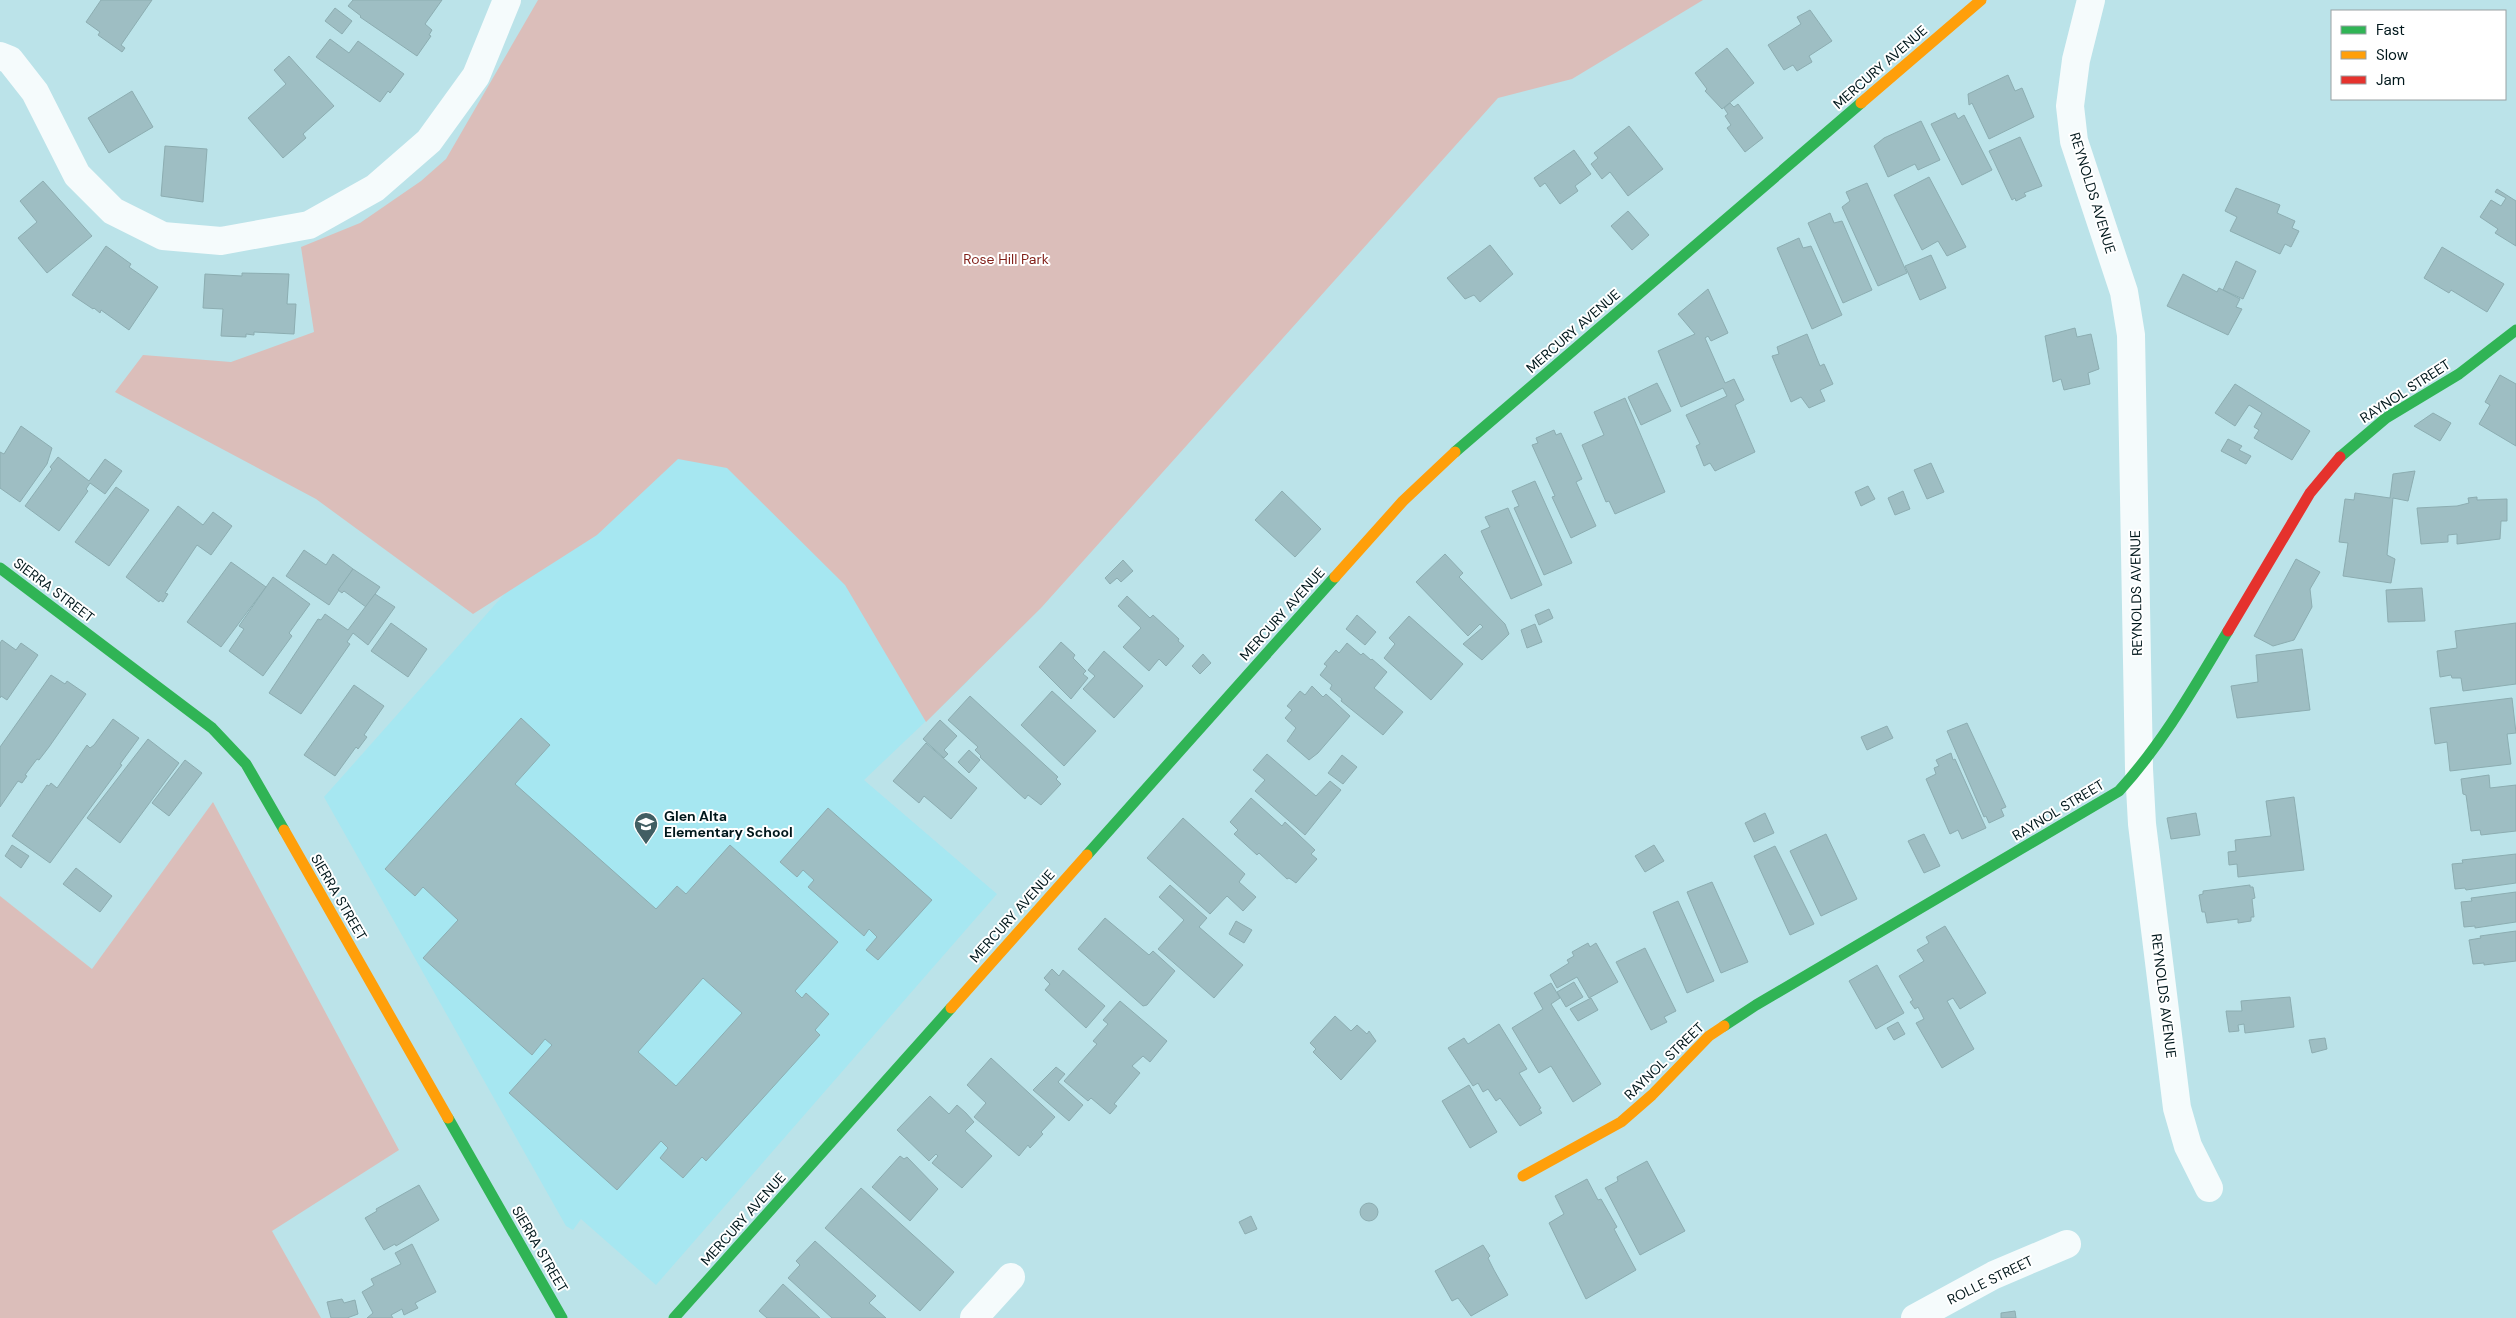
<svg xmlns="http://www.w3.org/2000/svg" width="2516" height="1318" font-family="'DM Sans',sans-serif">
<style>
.built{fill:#a6e7f1}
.green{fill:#dbbeba}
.building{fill:#9ebec3;stroke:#8cadb1;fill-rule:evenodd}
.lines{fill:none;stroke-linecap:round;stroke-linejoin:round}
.street{stroke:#f5fbfc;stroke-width:28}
.fast{stroke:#30b455;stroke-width:11}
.slow{stroke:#ff9f0a;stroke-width:11}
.jam{stroke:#e5322d;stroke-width:11}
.labels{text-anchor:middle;stroke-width:4;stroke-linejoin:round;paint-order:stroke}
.street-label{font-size:14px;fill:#00171b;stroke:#fff}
.park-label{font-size:14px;fill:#811f18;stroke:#fff}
.poi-label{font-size:14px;font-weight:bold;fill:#00171b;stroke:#fff;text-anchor:start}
</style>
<rect width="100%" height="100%" fill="#bbe3e9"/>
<polygon class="built" points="627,326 968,681 864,780 997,894 656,1285 581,1219 573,1230 566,1226 324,797 637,445"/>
<g class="green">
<polygon points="538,0 1703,0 1572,79 1498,98 1041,608 926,722 845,585 727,468 678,459 597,535 473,614 316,499 115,392 143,355 231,362 314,332 301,247 360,223 421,181 446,159"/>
<polygon points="213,802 399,1150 272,1231 321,1318 0,1318 0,896 92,969"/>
</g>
<g class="building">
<polygon points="101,0 152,0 121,45 125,48 122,52 98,35 100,32 86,22"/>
<polygon points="353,0 442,0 425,24 432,30 429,35 431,36 417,56 360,17 361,16 348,6"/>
<polygon points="335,8 352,21 342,34 325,21"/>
<polygon points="1810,10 1832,41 1809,56 1812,62 1797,71 1793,65 1784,70 1768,45 1801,24 1797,17"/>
<polygon points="330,39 349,53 358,41 404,74 390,93 388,91 380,102 316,57"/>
<polygon points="1727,48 1754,83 1722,109 1705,91 1707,89 1695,73"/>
<polygon points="289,56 334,106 303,134 306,138 283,158 248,118 286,84 274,70"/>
<polygon points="2008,75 2015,91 2022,88 2034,117 1989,139 1972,103 1969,105 1968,94"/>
<polygon points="132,91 153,127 109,153 88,118"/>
<polygon points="1730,103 1734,107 1738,104 1763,138 1745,152 1727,128 1731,125 1725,116 1728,114 1724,108"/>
<polygon points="1955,113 1958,119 1964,115 1992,170 1962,185 1931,124"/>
<polygon points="1921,121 1940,160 1918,170 1915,164 1888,177 1874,146 1884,138"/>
<polygon points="1629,126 1663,169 1628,196 1610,172 1602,179 1591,164 1598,158 1594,153"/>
<polygon points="2020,137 2042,186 2024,193 2026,196 2016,201 2015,198 2012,200 1989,151"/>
<polygon points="165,146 207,149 203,202 161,196"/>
<polygon points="1574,150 1591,174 1575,186 1578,191 1560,204 1545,183 1540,187 1534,178"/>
<polygon points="1929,177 1966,247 1947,256 1938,241 1922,250 1894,195"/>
<polygon points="43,181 92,236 47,273 18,238 37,222 20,201"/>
<polygon points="1867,183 1907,273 1878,286 1842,207 1850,201 1846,192"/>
<polygon points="2236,188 2280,205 2277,213 2295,221 2292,228 2299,231 2291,247 2285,244 2280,254 2230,231 2237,217 2225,211"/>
<polygon points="2497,189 2516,201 2516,246 2495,233 2498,229 2480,217 2491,200 2501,206 2506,198 2495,192"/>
<polygon points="1628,211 1649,235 1632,250 1611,226"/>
<polygon points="1830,213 1834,223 1842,221 1872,290 1843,303 1808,223"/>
<polygon points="1799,238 1803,248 1811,246 1842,315 1812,329 1777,248"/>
<polygon points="1490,245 1513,274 1480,302 1474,295 1465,299 1447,278"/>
<polygon points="106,246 131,264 129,267 158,287 129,330 101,310 100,313 94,308 93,309 72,295"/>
<polygon points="2442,247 2504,284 2487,312 2451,290 2449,293 2424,278"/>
<polygon points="1931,255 1946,288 1920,300 1905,266"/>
<polygon points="2236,261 2256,271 2243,299 2223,290"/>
<polygon points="242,273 289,274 287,304 296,304 294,334 254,332 254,335 246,334 246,337 221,336 223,309 203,308 205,274 242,276"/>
<polygon points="2183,274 2217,292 2219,288 2240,299 2236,307 2242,309 2228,335 2167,306"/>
<polygon points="1708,289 1728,333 1711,341 1708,336 1705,338 1725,383 1734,379 1744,400 1735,405 1755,452 1715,471 1710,463 1704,466 1696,446 1700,444 1686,415 1727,396 1723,388 1681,407 1658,351 1695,334 1678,314"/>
<polygon points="2075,328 2077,337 2091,334 2099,369 2088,373 2090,384 2064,390 2061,379 2053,382 2045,336"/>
<polygon points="1807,334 1820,366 1824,364 1833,384 1820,390 1825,401 1809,408 1801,397 1791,402 1772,356 1779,354 1777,347"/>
<polygon points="2500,375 2516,384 2516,446 2479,424 2490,405 2485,402"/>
<polygon points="1657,383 1671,411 1641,425 1628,397"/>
<polygon points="2235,384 2310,431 2292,460 2254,438 2259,430 2254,427 2262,413 2249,405 2235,426 2215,413"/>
<polygon points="1625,398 1665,492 1615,514 1609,501 1606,502 1582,445 1604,435 1594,412"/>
<polygon points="2433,413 2451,423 2440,441 2414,426"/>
<polygon points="21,426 52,448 47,464 20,502 0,488 0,452 4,454"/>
<polygon points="1554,430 1556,435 1561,433 1582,479 1576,482 1596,526 1571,538 1552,497 1555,496 1532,445 1538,443 1536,438"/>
<polygon points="2228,439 2242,446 2239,450 2251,456 2246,464 2221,451"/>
<polygon points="58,457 89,481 105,459 122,471 105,494 90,483 86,489 88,491 59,531 25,506 52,469 50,467"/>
<polygon points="1931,463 1944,492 1927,499 1914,470"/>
<polygon points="2415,471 2408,501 2393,498 2387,555 2395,559 2391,583 2343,576 2348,543 2339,542 2345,499 2354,500 2355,493 2390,498 2393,474"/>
<polygon points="1535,481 1572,563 1544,575 1514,508 1519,506 1512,491"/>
<polygon points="1868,486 1875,499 1861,506 1855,492"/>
<polygon points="116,487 149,510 109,566 75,542"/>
<polygon points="1282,491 1321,529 1295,557 1255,520"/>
<polygon points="1903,491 1910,509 1895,515 1888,498"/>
<polygon points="2477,497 2477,500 2507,499 2507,521 2501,521 2500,539 2457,544 2457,534 2448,535 2448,542 2421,544 2417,508 2457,506 2469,503 2468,498"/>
<polygon points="178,506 203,525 213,512 232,526 211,555 197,545 165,593 168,594 163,602 160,600 159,602 126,577"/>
<polygon points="1508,508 1542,585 1511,599 1481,531 1490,527 1485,517"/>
<polygon points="304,550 326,565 333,554 353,569 329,605 286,576"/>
<polygon points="1445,554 1463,573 1459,577 1505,624 1509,634 1482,660 1463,644 1483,627 1480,624 1468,636 1416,582"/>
<polygon points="2296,559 2320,572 2310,589 2312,607 2294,640 2273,646 2254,636"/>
<polygon points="1123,560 1133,571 1121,582 1117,578 1110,584 1105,578"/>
<polygon points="231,562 266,587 221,647 187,622"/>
<polygon points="353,569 380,587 366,607 344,591 342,593 338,590"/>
<polygon points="273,577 310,604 289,633 292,636 263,676 229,651 244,629 239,626"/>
<polygon points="2422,588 2425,621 2388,622 2386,590"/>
<polygon points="375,594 395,607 368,645 353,633 347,642 350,644 301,714 269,693 318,619 321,620 325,614 348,630"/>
<polygon points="1127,596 1150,618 1153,615 1179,639 1178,641 1184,646 1166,666 1159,659 1149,671 1123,647 1141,628 1118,606"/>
<polygon points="1549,609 1553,618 1539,625 1535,615"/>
<polygon points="1357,615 1376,632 1365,645 1346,629"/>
<polygon points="1409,616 1463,664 1431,700 1384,658 1395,644 1389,638"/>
<polygon points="391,623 427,649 408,677 371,651"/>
<polygon points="2516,623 2516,684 2463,691 2461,678 2452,678 2451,675 2440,677 2437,651 2457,648 2455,631"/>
<polygon points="1535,624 1542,642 1527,648 1521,630"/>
<polygon points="2,640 16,650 21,643 38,655 7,700 1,696 0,698 0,643"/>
<polygon points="1061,642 1075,655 1073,658 1086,671 1083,674 1088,678 1071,699 1039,667"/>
<polygon points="1347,643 1361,655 1363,653 1371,660 1372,659 1387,672 1374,688 1403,712 1383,735 1341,701 1342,699 1330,689 1332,685 1320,675 1327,666 1324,664 1336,650 1339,653"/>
<polygon points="2302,649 2310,710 2237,718 2231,686 2258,682 2256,655"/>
<polygon points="1104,651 1143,686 1114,718 1083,689 1095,676 1088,670"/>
<polygon points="1203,654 1211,663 1200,674 1192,666"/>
<polygon points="51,675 65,684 67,681 86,694 49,747 39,760 37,759 25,775 27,776 22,783 18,781 0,807 0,747"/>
<polygon points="354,685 384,706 364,735 367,737 358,749 356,747 335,776 304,755"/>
<polygon points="1312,686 1323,697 1326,694 1350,716 1318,753 1309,760 1287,741 1296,728 1285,718 1292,710 1287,706 1300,691 1305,695"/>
<polygon points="1052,691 1096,731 1064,766 1021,725"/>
<polygon points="970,696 1058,777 1056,779 1061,784 1041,805 1028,795 1025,799 1016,791 980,757 981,756 975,750 978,747 948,720"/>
<polygon points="2512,698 2516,733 2507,734 2511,764 2450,771 2447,742 2435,744 2430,708"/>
<path d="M521 718 550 745 515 784 656 909 677 886 686 894 730 845 838 942 795 991 802 998 806 993 829 1014 815 1030 820 1035 706 1161 702 1157 683 1178 660 1158 668 1148 661 1141 617 1190 509 1093 552 1045 545 1039 532 1055 423 958 458 920 423 887 415 896 385 869ZM703 978 742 1013 676 1086 638 1052Z"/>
<polygon points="113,719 139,738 120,764 122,765 50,863 12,836 47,785 49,786 51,783 57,788 87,745 90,748 94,745"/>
<polygon points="940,720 957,736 944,750 948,754 944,758 923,739"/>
<polygon points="1967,723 2006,807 2001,809 2004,816 1989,823 1986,816 1984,817 1947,731"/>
<polygon points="1887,726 1893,738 1867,750 1861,737"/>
<polygon points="148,739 179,763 120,843 87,818"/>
<polygon points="926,743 977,788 951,819 924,796 919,803 893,781"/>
<polygon points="969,750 980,760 969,773 958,762"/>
<polygon points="1951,753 1953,760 1955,759 1986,828 1962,839 1958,830 1950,834 1926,779 1936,774 1934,768 1939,766 1936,760"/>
<polygon points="1267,754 1316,796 1330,781 1341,790 1305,835 1255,791 1265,780 1253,770"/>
<polygon points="1342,755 1357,767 1343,784 1328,773"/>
<polygon points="185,760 202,773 169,816 152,803"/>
<polygon points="2489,775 2490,788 2516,785 2516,831 2481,835 2480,830 2471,831 2466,795 2463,794 2461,779"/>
<polygon points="2294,797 2304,870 2238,877 2237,864 2229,865 2228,852 2236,851 2235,840 2271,836 2266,801"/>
<polygon points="1251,798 1282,826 1285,822 1315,850 1311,854 1317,859 1296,883 1289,878 1287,879 1259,853 1257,855 1234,834 1238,830 1230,822"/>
<polygon points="828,808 932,900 878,960 866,950 877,937 869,929 864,936 808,887 814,880 803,870 797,877 780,862"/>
<polygon points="1765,813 1774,833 1754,842 1745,823"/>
<polygon points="2196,813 2200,835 2171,839 2167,818"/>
<polygon points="1183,818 1245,874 1239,882 1256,897 1243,911 1227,896 1210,914 1147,858"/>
<polygon points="1826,834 1857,899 1821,916 1790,851"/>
<polygon points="1924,834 1940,866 1924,873 1908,841"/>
<polygon points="12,845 29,856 21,868 5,856"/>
<polygon points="1654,845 1664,861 1645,872 1635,856"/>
<polygon points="1775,846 1814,924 1790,935 1754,856"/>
<polygon points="2516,854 2516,883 2466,890 2465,888 2455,889 2452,864 2463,863 2462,860"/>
<polygon points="76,868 112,896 100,912 63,884"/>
<polygon points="1712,882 1748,962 1721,973 1687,892"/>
<polygon points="1170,885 1207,918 1199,927 1243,965 1214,998 1158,949 1184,920 1159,897"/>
<polygon points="2250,885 2250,887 2253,887 2255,898 2252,899 2254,917 2251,917 2251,921 2238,923 2238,919 2207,923 2205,912 2202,912 2199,895 2203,894 2203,891"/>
<polygon points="2516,892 2516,922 2475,928 2475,926 2464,927 2461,902 2472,901 2471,898"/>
<polygon points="1678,901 1714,981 1687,993 1653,912"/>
<polygon points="1105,918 1149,955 1153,951 1175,971 1147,1005 1143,1006 1078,949"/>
<polygon points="1236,921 1252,930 1244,943 1229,934"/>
<polygon points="1945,926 1986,993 1960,1009 1953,998 1947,1001 1974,1049 1942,1068 1916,1023 1924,1019 1918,1007 1915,1009 1910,1002 1913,1000 1899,976 1924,961 1917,950 1929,943 1926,937"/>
<polygon points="2516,931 2516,961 2484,965 2484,963 2473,964 2469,940 2481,938 2480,936"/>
<polygon points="1588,943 1590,947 1596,943 1618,982 1589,998 1577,977 1557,988 1550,975 1569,963 1567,960 1574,956 1572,952"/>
<polygon points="1645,948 1676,1011 1664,1017 1667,1022 1651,1030 1616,962"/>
<polygon points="1877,965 1904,1013 1876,1029 1849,981"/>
<polygon points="1052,969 1059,976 1063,970 1105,1006 1086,1028 1045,990 1050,984 1044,978"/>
<polygon points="1574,982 1583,997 1566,1007 1557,992"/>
<polygon points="1551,983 1560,998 1551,1004 1601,1084 1573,1102 1551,1066 1539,1073 1512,1028 1543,1009 1534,993"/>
<polygon points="2290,997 2294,1027 2245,1033 2244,1024 2238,1025 2239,1031 2229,1032 2226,1011 2242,1011 2241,1001"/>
<polygon points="1591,998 1598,1010 1578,1021 1570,1009"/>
<polygon points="1120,1001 1167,1041 1150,1062 1143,1056 1132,1066 1140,1073 1114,1104 1117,1106 1110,1114 1091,1098 1088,1101 1064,1081 1097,1044 1093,1041 1108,1024 1103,1020"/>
<polygon points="1335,1016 1351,1031 1357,1025 1367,1034 1369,1031 1376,1041 1341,1080 1313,1052 1316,1049 1310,1043"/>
<polygon points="1898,1022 1905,1034 1894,1040 1887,1028"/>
<polygon points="1499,1024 1527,1069 1519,1073 1541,1108 1539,1109 1542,1113 1520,1126 1500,1098 1496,1101 1488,1089 1483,1092 1478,1083 1473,1086 1448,1048 1464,1038 1468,1044"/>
<polygon points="2325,1038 2327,1049 2312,1053 2309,1040"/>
<polygon points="991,1058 1055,1117 1041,1132 1043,1134 1030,1148 1028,1145 1019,1156 974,1117 986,1103 967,1085"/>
<polygon points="1056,1067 1065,1074 1058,1082 1083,1105 1069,1121 1033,1090"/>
<polygon points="1469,1085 1497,1132 1470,1148 1442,1101"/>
<polygon points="930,1096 949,1114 957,1105 966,1113 974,1122 965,1131 992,1156 962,1188 932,1163 938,1156 936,1154 929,1161 897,1130"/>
<polygon points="900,1156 904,1159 907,1157 938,1189 910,1221 872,1187"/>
<polygon points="1647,1161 1685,1231 1640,1255 1605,1188 1618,1181 1617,1177"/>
<polygon points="1587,1179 1598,1200 1601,1199 1617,1227 1614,1229 1636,1270 1586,1299 1549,1223 1564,1214 1555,1196"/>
<polygon points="419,1185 439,1220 396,1246 395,1244 384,1250 365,1218 377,1211 376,1209"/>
<polygon points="861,1188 954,1272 920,1311 825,1228"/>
<circle cx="1369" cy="1212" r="9"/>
<polygon points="1251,1216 1257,1229 1245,1234 1239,1222"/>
<polygon points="815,1241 876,1296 869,1303 886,1318 832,1318 788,1278 800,1265 796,1261"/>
<polygon points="412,1244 436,1292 415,1303 418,1308 404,1315 402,1309 391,1315 393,1318 367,1318 373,1313 362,1292 374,1285 371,1279 401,1264 395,1253"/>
<polygon points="1483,1245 1490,1256 1488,1258 1494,1270 1508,1295 1471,1316 1458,1298 1452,1301 1435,1271"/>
<polygon points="783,1284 820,1318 767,1318 759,1311"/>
<polygon points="342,1299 344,1303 355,1300 358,1314 347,1318 331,1318 327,1302"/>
<polygon points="2015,1311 2016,1318 2001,1318 2001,1313"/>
</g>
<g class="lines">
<g class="street">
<polyline points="2091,0 2076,60 2070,106 2074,141 2124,292 2131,335 2139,769 2142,824 2177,1108 2188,1146 2209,1188"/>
<polyline points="0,56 10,60 35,92 77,175 113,211 163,236 221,241 309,225 375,188 429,141 476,76 507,0"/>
<polyline points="974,1318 1011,1277"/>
<polyline points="1915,1318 1994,1275 2067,1244"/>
</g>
<g class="fast">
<polyline points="1455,452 1861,103"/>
<polyline points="2340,457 2386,418 2459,374 2516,330"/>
<polyline points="0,568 212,728 246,764 284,830"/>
<polyline points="1087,855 1335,577"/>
<path d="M1724 1026 1756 1005 2119 791C2163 743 2195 686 2228 631"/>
<polyline points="448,1118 562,1318"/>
<polyline points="674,1318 951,1008"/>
</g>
<g class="slow">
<polyline points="1861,103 1981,0"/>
<polyline points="1335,577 1403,501 1455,452"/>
<polyline points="284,830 448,1118"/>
<polyline points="951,1008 1087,855"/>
<polyline points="1523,1176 1621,1122 1652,1095 1709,1036 1724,1026"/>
</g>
<polyline class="jam" points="2228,631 2310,493 2340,457"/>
</g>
<defs>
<g id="school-pin" transform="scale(1.25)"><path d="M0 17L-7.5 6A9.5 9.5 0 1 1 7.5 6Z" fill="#415e63" stroke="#fff"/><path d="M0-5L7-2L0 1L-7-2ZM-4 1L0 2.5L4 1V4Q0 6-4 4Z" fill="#fff"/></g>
</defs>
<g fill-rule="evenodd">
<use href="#school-pin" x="646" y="824"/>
</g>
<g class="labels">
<g class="street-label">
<text transform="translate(1880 67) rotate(-41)" y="5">MERCURY AVENUE</text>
<text transform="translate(2093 193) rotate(73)" y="5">REYNOLDS AVENUE</text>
<text transform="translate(1573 331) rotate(-41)" y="5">MERCURY AVENUE</text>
<text transform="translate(2405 391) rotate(-33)" y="5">RAYNOL STREET</text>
<text transform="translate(54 590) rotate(37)" y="5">SIERRA STREET</text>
<text transform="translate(2136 593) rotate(-91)" y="5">REYNOLDS AVENUE</text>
<text transform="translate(1282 614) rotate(-48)" y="5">MERCURY AVENUE</text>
<text transform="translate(2058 810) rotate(-31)" y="5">RAYNOL STREET</text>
<text transform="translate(339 897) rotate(60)" y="5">SIERRA STREET</text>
<text transform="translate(1012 916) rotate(-48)" y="5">MERCURY AVENUE</text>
<text transform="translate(2164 996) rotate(83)" y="5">REYNOLDS AVENUE</text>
<text transform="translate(1664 1061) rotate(-44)" y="5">RAYNOL STREET</text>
<text transform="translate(743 1219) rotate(-48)" y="5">MERCURY AVENUE</text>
<text transform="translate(540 1249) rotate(60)" y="5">SIERRA STREET</text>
<text transform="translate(1990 1280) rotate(-26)" y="5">ROLLE STREET</text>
</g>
<g class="park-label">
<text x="1006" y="264">Rose Hill Park</text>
</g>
<g class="poi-label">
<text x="664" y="821">Glen Alta<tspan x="664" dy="16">Elementary School</tspan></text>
</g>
</g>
<rect x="2331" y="10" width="175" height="90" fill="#ffffff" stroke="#99a2a4"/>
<rect x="2341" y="26" width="25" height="8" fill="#30b455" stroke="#99a2a4"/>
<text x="2376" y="35" font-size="15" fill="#00171b">Fast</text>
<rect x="2341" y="51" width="25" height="8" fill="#ff9f0a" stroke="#99a2a4"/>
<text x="2376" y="60" font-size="15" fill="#00171b">Slow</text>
<rect x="2341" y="76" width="25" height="8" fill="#e5322d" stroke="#99a2a4"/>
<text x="2376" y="85" font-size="15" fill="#00171b">Jam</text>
</svg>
